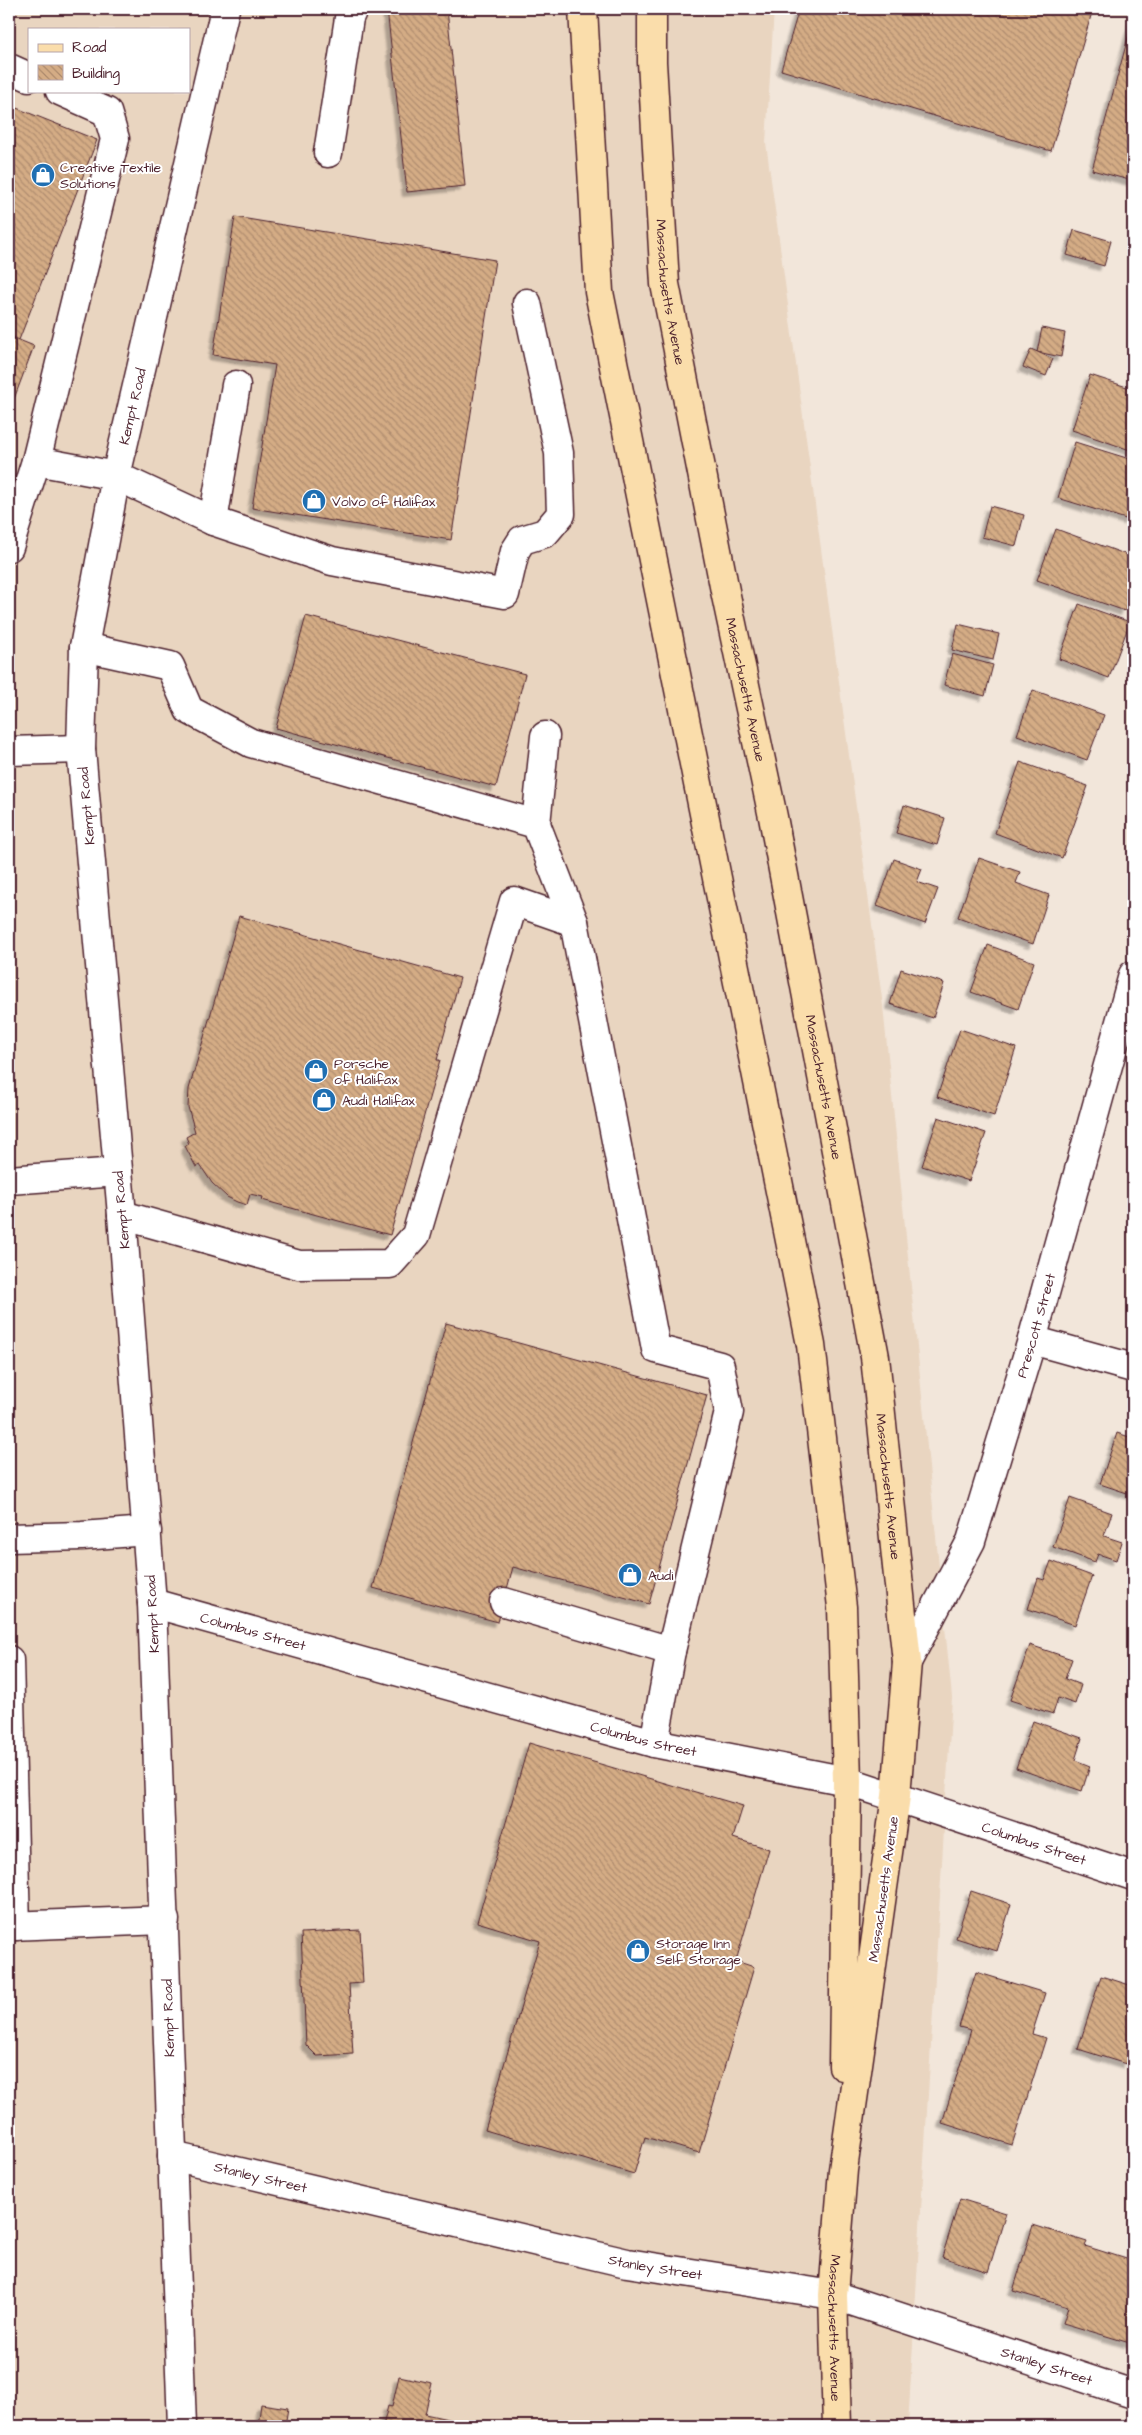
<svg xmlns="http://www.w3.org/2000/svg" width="1142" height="2435" font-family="'Architects Daughter',sans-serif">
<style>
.built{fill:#e9d5c0;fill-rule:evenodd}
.building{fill:url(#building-back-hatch);stroke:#4a1f2b;filter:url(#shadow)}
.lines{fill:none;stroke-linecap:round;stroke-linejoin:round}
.minor-casing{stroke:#4a1f2b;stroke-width:31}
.major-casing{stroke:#4a1f2b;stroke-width:31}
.minor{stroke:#fff;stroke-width:28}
.major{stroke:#faddab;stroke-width:28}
.labels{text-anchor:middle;stroke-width:4;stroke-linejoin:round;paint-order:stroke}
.poi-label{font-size:14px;fill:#4a1f2b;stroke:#fff;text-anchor:start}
.street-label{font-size:14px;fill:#4a1f2b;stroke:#fff}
</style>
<defs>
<pattern id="building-back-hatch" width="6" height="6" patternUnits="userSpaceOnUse" patternTransform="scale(1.25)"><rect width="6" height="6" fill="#d4ac85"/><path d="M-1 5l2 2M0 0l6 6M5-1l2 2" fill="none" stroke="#ae8b6d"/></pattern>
<filter id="shadow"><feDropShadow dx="-4.5" dy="4.5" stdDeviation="1" flood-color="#0004"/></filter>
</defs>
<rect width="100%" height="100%" fill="#f2e6da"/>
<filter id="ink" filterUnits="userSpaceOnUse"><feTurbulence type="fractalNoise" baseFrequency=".02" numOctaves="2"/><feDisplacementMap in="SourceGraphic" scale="10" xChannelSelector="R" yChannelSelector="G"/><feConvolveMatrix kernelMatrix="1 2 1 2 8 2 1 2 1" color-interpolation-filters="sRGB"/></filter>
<g filter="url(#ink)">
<path class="built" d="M9 9H774L766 143 883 1006 952 1697 908 2426H9ZM29 29H189V91H29Z"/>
<g class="building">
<polygon points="387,9 447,9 465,186 407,192"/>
<polygon points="799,9 1093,9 1051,151 781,70"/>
<polygon points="1133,19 1133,181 1092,170"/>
<polygon points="9,105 97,140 19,340 9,336"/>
<polygon points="235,217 495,260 451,540 252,508 275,365 213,355"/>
<polygon points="1074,230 1111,241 1104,266 1067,255"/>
<polygon points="1042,328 1065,333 1061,357 1037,352"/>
<polygon points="9,336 34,346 9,412"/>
<polygon points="1031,349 1053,359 1046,376 1023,367"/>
<polygon points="1090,375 1133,389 1133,451 1072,430"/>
<polygon points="1075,442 1133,460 1133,506 1129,520 1058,498"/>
<polygon points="990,506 1024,515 1016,546 982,537"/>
<polygon points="1056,529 1133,557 1133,587 1125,611 1037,580"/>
<polygon points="1079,604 1130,622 1109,678 1059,659"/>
<polygon points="306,616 525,674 496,787 276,728"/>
<polygon points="958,624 999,634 993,660 952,650"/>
<polygon points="952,654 993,665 985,696 944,685"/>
<polygon points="1033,690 1104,715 1087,760 1017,735"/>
<polygon points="1020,762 1088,786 1062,858 995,833"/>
<polygon points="904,805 945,818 937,845 896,833"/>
<polygon points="979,858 1020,872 1016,883 1049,895 1033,944 958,917"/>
<polygon points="894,859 922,869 917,882 938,889 925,924 877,906"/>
<polygon points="239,916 460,978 437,1060 440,1060 390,1235 262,1200 263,1197 250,1194 247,1205 237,1202 227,1197 212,1183 200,1165 196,1167 185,1146 189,1144 186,1137 195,1132 188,1107 189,1089"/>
<polygon points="988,945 1034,962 1018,1009 971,992"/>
<polygon points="901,969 944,983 933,1018 890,1004"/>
<polygon points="960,1029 1016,1048 994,1116 937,1097"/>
<polygon points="938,1117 986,1133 969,1181 922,1166"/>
<polygon points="446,1323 707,1395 649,1604 513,1567 498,1622 373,1588"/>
<polygon points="1117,1433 1133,1438 1133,1495 1100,1484"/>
<polygon points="1070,1498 1112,1513 1104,1536 1122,1542 1116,1560 1098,1554 1095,1562 1053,1547"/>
<polygon points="1051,1561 1092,1576 1075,1625 1028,1609 1038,1578 1044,1580"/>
<polygon points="1030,1645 1072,1659 1065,1679 1081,1685 1075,1704 1058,1698 1053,1714 1010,1700"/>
<polygon points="1033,1721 1082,1738 1075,1760 1090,1766 1082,1791 1016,1768"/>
<polygon points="529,1743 743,1806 733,1838 769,1849 736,1961 754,1967 699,2153 645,2137 634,2174 485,2130 540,1941 477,1922"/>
<polygon points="971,1891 1011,1904 997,1951 956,1938"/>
<polygon points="360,1930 363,1983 349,1984 353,2054 317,2056 306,2045 301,1933"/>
<polygon points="976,1972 1045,1993 1032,2034 1046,2038 1012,2145 942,2123 971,2030 959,2027"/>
<polygon points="1101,1976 1133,1986 1133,2040 1126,2064 1078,2049"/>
<polygon points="960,2199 1006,2213 988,2272 942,2257"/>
<polygon points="1033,2225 1087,2242 1085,2246 1133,2261 1133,2344 1063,2323 1068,2307 1013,2291"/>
<polygon points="399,2376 432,2383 425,2414 457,2421 456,2426 383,2426 388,2406 392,2407"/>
<polygon points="261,2404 288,2408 285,2426 258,2426"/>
</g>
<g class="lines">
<g class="minor-casing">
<g id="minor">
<polyline points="9,68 29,77"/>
<polyline points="328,153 349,18 353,9"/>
<polyline points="36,461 116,476 213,521 332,561 505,594 515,551 522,540 545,533 561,514 559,453 527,303"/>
<polyline points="213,521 236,385"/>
<polyline points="9,547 36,461 115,139 107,112 60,91"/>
<polyline points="84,647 170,666 189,710 251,743 536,824 574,922 656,1349 720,1366 729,1412 671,1651 654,1743"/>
<polyline points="9,751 81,749"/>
<polyline points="536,824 545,736"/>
<polyline points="9,1180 118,1172"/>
<polyline points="122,1215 299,1265 390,1264 416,1235 514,901 574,922"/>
<polyline points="1032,1340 1133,1368"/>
<polyline points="9,1538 82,1536 147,1531"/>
<polyline points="504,1602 671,1651"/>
<path id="s1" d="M152 1603 654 1743 847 1781 1133 1876"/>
<polyline points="9,1660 16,1926"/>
<path id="s2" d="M907 1662 971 1541 1032 1340 1133 975"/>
<polyline points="9,1926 165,1920"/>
<path id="s3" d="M172 2156 627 2263 833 2295 1133 2394"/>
<path id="s4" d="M182 2426 152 1603 122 1215 81 749 84 647 116 476 225 9"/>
</g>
</g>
<g class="major-casing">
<g id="major">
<polyline points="583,9 599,292 811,1345 842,1607 847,1781 843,2066"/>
<path id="s5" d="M652 9V62L665 284 725 591 773 817 875 1357 907 1662 896 1796 843 2170 833 2295 837 2426"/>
</g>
</g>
<use href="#minor" class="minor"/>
<use href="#major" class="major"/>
</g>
</g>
<defs>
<g id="shop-disc" transform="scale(1.25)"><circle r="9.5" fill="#1f6fb2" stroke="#fff"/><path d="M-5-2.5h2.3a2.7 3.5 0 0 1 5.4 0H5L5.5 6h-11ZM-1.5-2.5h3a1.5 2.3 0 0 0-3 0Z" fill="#fff"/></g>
</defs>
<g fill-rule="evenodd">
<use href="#shop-disc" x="43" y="175"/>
<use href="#shop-disc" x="314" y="501"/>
<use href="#shop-disc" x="316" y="1071"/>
<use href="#shop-disc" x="324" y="1100"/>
<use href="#shop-disc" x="630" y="1575"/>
<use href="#shop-disc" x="638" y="1951"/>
</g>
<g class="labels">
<g class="poi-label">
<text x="60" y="172">Creative Textile<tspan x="60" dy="16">Solutions</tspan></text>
<text x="332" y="506">Volvo of Halifax</text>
<text x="334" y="1068">Porsche<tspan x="334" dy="16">of Halifax</tspan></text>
<text x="342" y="1105">Audi Halifax</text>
<text x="648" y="1580">Audi</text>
<text x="656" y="1948">Storage Inn<tspan x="656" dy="16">Self Storage</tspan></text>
</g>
<g class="street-label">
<text dy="5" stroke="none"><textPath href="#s5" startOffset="284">Massachusetts Avenue</textPath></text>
<text dy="5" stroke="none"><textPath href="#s4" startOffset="2028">Kempt Road</textPath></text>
<text dy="5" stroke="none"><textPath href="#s5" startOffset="689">Massachusetts Avenue</textPath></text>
<text transform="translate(86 806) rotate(-95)" y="5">Kempt Road</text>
<text dy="5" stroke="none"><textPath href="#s5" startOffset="1094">Massachusetts Avenue</textPath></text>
<text transform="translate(121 1210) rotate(-95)" y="5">Kempt Road</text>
<text dy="5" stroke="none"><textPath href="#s2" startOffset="362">Prescott Street</textPath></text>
<text dy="5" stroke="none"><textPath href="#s5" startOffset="1499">Massachusetts Avenue</textPath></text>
<text transform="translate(152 1614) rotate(-93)" y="5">Kempt Road</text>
<text dy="5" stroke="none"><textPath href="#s1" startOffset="105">Columbus Street</textPath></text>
<text dy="5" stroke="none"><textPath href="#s1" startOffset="510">Columbus Street</textPath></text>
<text dy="5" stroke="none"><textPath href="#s1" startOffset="915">Columbus Street</textPath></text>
<text transform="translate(883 1889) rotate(-82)" y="5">Massachusetts Avenue</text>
<text transform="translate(168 2018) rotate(-92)" y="5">Kempt Road</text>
<text dy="5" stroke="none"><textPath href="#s3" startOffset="91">Stanley Street</textPath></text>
<text dy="5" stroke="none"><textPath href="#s3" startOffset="496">Stanley Street</textPath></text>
<text dy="5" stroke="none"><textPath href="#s5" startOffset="2346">Massachusetts Avenue</textPath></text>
<text dy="5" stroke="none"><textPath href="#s3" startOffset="901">Stanley Street</textPath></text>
</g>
</g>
<rect width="1142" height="2435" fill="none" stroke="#fff" stroke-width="30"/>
<rect x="15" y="15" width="1112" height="2405" fill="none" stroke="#4a1f2b" stroke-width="2" filter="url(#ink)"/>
<rect x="28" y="28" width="162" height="65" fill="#ffffff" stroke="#b7a5aa"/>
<rect x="38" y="44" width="25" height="8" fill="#faddab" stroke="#b7a5aa"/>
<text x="72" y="52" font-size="15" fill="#4a1f2b">Road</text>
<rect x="38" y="65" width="25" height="15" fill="url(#building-back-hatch)" stroke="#b7a5aa"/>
<text x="72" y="78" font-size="15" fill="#4a1f2b">Building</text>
</svg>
